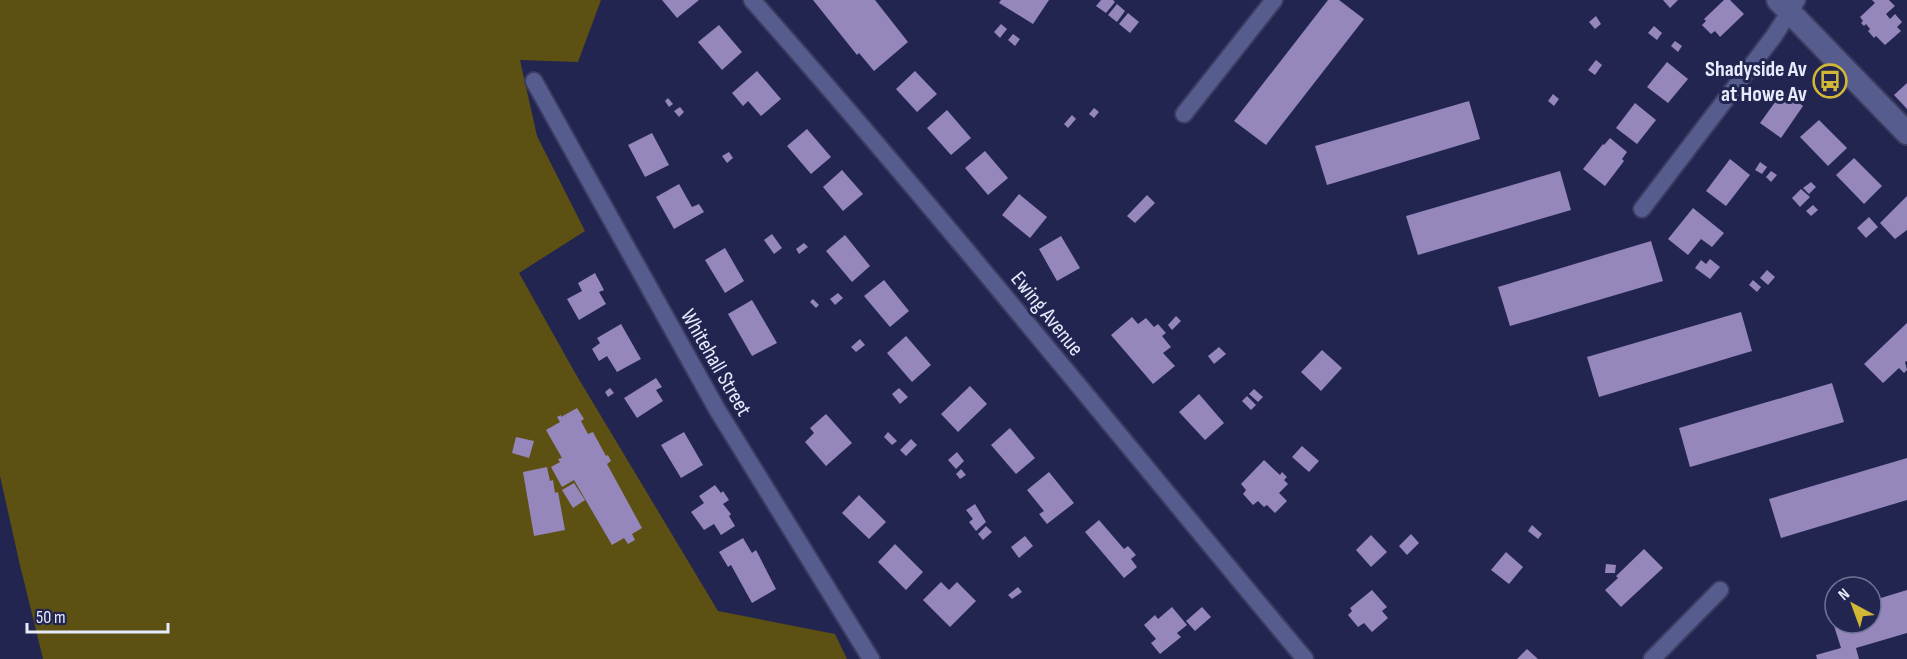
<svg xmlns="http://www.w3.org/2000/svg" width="1907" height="659" font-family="'Sofia Sans Condensed',sans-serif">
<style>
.green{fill:#5d5013}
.building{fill:#9587bb}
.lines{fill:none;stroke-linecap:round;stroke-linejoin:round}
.street-casing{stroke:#3c3c60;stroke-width:20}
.secondary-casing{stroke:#3c3c60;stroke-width:26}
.street{stroke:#565d8e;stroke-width:16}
.secondary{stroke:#565d8e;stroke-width:22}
.labels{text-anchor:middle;stroke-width:6;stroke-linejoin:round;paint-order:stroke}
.poi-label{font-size:22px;font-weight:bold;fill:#e7ebfc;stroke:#212550;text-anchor:end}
.street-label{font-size:22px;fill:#e7ebfc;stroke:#212550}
</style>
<rect width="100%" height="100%" fill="#212550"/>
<polygon class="green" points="0,0 601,0 578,62 520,60 537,136 585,231 519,273 574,371 718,611 835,634 847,659 43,659 19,561 0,476"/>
<g class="building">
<polygon points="662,0 699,0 677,18"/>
<polygon points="813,0 875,0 908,42 874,71 859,53 857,55"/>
<polygon points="1001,0 1049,0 1033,24 999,3"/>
<polygon points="1101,0 1113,0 1115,2 1106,13 1096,6"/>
<polygon points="1328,0 1339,0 1364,19 1266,145 1234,121"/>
<polygon points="1663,0 1678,0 1670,8"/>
<polygon points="1724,0 1730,0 1744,14 1720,37 1715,31 1711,34 1702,25 1706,21 1704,19"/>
<polygon points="1872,0 1889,0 1895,6 1886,14 1890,19 1895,14 1902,22 1897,27 1901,31 1885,45 1876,36 1874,38 1868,31 1870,29 1866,24 1864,26 1861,23 1863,21 1860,17 1875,3"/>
<polygon points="1117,4 1125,11 1117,22 1108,15"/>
<polygon points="1128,13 1139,22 1130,33 1119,24"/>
<polygon points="1596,16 1601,24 1595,29 1589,22"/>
<polygon points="1001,24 1007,29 1000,38 994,32"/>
<polygon points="719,25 742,52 722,70 698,42"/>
<polygon points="1654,26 1662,33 1657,40 1648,33"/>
<polygon points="1013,34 1020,39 1015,46 1008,40"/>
<polygon points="1675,41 1682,46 1678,52 1671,46"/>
<polygon points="1596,60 1602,65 1595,75 1588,70"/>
<polygon points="1667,62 1688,79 1668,103 1647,87"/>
<polygon points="757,71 781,99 761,116 748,101 743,106 732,93"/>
<polygon points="915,71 937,94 917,112 896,89"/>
<polygon points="1907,83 1907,109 1894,95"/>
<polygon points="1783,91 1803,106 1781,138 1760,123"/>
<polygon points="1553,94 1559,99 1554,106 1548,101"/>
<polygon points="668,98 673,104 669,107 665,101"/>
<polygon points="1469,101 1480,139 1327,185 1315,146"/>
<polygon points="1635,103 1656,120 1637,144 1616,128"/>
<polygon points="680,107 684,112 679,117 674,111"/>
<polygon points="1094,108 1099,112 1094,118 1089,114"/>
<polygon points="947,110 971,138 951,155 927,128"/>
<polygon points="1072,115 1076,119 1068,128 1064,124"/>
<polygon points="1819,120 1847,148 1828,166 1800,137"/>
<polygon points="807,129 831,157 811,174 787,146"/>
<polygon points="652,133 669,165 645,177 628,145"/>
<polygon points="1610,138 1627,152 1622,159 1624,161 1605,186 1583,169 1603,144 1604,145"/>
<polygon points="985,151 1008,178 988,195 965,168"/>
<polygon points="729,152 733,158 727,163 722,156"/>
<polygon points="1854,158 1882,186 1864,204 1836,175"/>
<polygon points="1730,159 1750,175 1726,206 1706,191"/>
<polygon points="1760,162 1767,167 1762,174 1755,170"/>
<polygon points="842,170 863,194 843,211 823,187"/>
<polygon points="1560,171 1571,210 1418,255 1406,216"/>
<polygon points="1771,171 1777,175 1771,182 1766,177"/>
<polygon points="1811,182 1816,187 1809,194 1803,188"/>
<polygon points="679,184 692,207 699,204 704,212 674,229 656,197"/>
<polygon points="1801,189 1810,197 1800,207 1792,198"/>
<polygon points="1019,194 1047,217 1030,238 1002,215"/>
<polygon points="1147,195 1155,203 1135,223 1127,216"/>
<polygon points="1907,196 1907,230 1895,239 1880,223"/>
<polygon points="1813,205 1818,210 1811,216 1806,211"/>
<polygon points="1693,208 1724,233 1712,247 1701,239 1688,255 1668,239"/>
<polygon points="1869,217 1878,227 1866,238 1857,228"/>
<polygon points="772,234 782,248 774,254 764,240"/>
<polygon points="845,235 870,266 852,282 826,251"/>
<polygon points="1061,236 1080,268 1057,281 1039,249"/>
<polygon points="1651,241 1663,281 1510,326 1498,287"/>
<polygon points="804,243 808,247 799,254 796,249"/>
<polygon points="725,248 744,281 725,293 705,260"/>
<polygon points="1710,259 1720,267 1710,279 1695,268 1701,260 1706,264"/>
<polygon points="1767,270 1775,277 1768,285 1760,278"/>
<polygon points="595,273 604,290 599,292 606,304 579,320 567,299 582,291 578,283"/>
<polygon points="884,280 909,311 890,327 864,296"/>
<polygon points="1753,280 1761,287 1757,292 1749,285"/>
<polygon points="838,293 843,298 835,305 830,299"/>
<polygon points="813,299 819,305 816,308 810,302"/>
<polygon points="752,300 777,343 752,356 728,314"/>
<polygon points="1741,312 1752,351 1599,397 1587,357"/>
<polygon points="1176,316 1181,321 1172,330 1168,325"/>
<polygon points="1132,317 1138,324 1146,318 1154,327 1158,324 1166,333 1162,336 1171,347 1163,353 1175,366 1153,384 1111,335"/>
<polygon points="1907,323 1907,361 1905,362 1907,370 1904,373 1899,368 1883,383 1864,364"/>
<polygon points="621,324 641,359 617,372 607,356 599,361 592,349 600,343 597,338"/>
<polygon points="906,336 931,365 912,382 887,353"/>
<polygon points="860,339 865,345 856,352 851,347"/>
<polygon points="1219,347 1226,354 1214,364 1208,356"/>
<polygon points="1322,350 1342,368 1321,391 1301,372"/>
<polygon points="656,378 662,387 656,390 663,401 637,418 624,398"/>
<polygon points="1832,383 1844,422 1690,467 1679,428"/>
<polygon points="970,386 987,404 958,432 941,414"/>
<polygon points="610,388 614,393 608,397 605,392"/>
<polygon points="899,388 908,397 900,404 892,394"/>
<polygon points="1254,389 1263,397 1258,402 1249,394"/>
<polygon points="1199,394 1224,423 1205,440 1179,412"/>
<polygon points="1247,396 1256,405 1251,410 1242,401"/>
<polygon points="577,408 584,419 581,421 588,434 593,432 606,456 608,455 611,461 607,464 642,528 632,534 635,540 628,544 624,538 612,545 574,480 562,487 551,467 560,462 558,459 562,458 546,430 560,422 557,417 561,415 561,417"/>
<polygon points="826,414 852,443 826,466 805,442 814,433 810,428"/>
<polygon points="1010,428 1035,458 1016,474 991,445"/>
<polygon points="684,432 703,465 681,478 661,445"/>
<polygon points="888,432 897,441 892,445 884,437"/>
<polygon points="516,437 534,441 529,458 512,453"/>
<polygon points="911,439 917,445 906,456 900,450"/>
<polygon points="1302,446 1319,461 1309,472 1292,457"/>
<polygon points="957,452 964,461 956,469 948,460"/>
<polygon points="1907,458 1907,500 1781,538 1769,499"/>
<polygon points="1264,460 1280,475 1282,472 1287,477 1284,480 1288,484 1279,493 1287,501 1275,513 1267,505 1264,507 1258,501 1253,505 1243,494 1246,490 1241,484"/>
<polygon points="547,467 550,481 553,480 555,493 558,492 565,530 534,536 523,472"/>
<polygon points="961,469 966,475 960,479 956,474"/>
<polygon points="1049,472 1074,503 1047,524 1039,514 1044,511 1027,490"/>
<polygon points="574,483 585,500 573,508 562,490"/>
<polygon points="715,485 721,493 723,491 729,500 723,504 731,514 729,516 735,526 721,535 714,524 704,530 691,512 704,503 699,496"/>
<polygon points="859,495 886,522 869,539 842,513"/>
<polygon points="975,504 986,522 976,531 969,522 973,519 966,510"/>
<polygon points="1099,520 1124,549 1128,546 1136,555 1131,559 1137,567 1124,578 1085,532"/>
<polygon points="1532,525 1542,534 1538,539 1528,531"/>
<polygon points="986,526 992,532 983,540 978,534"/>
<polygon points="1411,534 1419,543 1407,555 1399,546"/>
<polygon points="1371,535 1387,552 1371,567 1356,550"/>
<polygon points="1025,536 1033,546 1019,558 1011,547"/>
<polygon points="743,538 752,553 756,550 776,589 752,603 731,565 728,567 719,552"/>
<polygon points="895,544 923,572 906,590 878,562"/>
<polygon points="1644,549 1663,568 1621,607 1605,590 1618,578 1616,576"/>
<polygon points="1506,552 1523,567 1509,584 1491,570"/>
<polygon points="1606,564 1616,565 1615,573 1605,573"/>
<polygon points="941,582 949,590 957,582 976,601 950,627 923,600"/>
<polygon points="1018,587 1022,592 1012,599 1008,595"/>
<polygon points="1372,590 1387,607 1382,611 1388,618 1372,632 1364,623 1358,627 1348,615 1352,611 1350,608"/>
<polygon points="1907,590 1907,633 1856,648 1859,659 1817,659 1816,655 1841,648 1830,613 1835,612 1835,623 1871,623 1871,601"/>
<polygon points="1172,607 1187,625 1177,633 1181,637 1160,654 1151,643 1156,639 1144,625 1155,615 1158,619"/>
<polygon points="1202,607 1211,617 1195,631 1186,621"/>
<polygon points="1527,649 1538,659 1517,659"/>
</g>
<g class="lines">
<g class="street-casing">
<g id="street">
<path d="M752 0C942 215 1121 439 1305 659"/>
<polyline points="534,81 718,411 871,659"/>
<polyline points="1184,114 1274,0"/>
<polyline points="1642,209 1774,36 1797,0"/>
<polyline points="1652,659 1720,590"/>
</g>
</g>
<g class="secondary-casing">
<polyline id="secondary" points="1778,0 1907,133"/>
</g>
<use href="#street" class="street"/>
<use href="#secondary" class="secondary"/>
</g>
<defs>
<g id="bus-ring" transform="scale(1.725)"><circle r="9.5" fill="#212550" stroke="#d2b736" stroke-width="1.5"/><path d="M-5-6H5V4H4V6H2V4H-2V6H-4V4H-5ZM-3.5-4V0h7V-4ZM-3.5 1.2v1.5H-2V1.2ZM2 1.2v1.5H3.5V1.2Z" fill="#d2b736"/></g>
</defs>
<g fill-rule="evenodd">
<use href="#bus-ring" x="1830" y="81"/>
</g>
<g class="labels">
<g class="poi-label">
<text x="1807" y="76">Shadyside Av<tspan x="1807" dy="25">at Howe Av</tspan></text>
</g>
<g class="street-label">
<text transform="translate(1048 313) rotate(51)" y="8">Ewing Avenue</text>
<text transform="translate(717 362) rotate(60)" y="8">Whitehall Street</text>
</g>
</g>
<g transform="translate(1853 605) rotate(319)"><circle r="28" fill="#212550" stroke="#707495" stroke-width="1.5"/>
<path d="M0-4.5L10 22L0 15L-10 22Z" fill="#d2b736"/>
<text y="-9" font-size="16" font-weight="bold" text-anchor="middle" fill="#e7ebfc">N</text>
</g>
<path d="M27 623v9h141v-9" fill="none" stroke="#e7ebfc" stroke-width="3"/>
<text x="36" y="623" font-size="18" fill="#e7ebfc" stroke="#212550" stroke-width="4.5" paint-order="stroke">50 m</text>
</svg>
